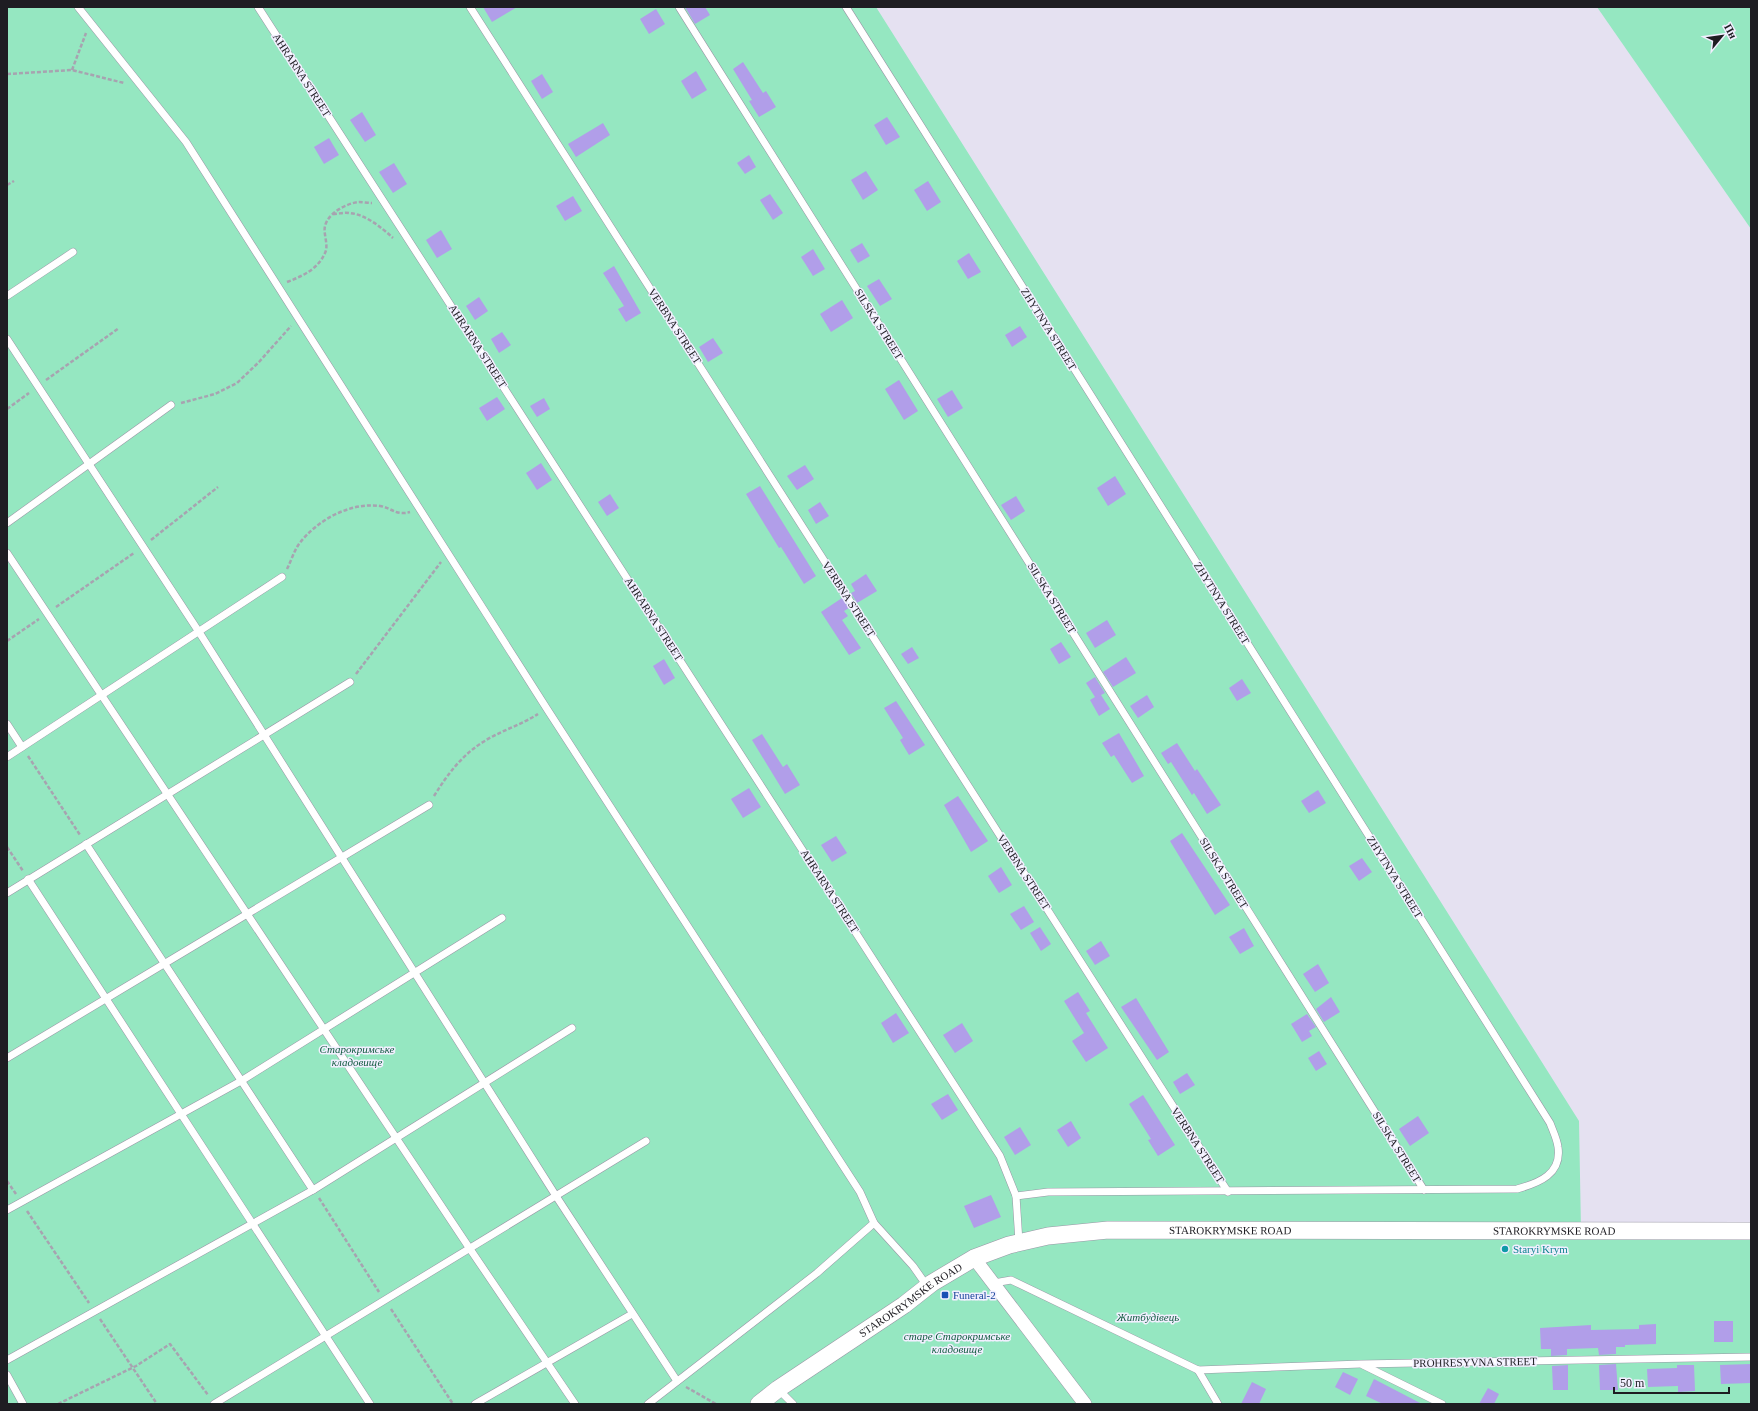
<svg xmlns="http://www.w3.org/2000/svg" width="1758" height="1411" font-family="'Times New Roman',serif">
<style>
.green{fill:#95e7c1}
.building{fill:#b19ee9}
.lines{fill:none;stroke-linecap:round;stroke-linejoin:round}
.service-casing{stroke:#9996a5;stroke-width:8}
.minor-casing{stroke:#9996a5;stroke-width:14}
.tertiary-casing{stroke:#9996a5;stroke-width:18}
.path{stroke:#a7a3b0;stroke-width:2.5;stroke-dasharray:4 2;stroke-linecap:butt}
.service{stroke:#fff;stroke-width:7}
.minor{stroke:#fff;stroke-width:13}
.tertiary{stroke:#fff;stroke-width:17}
.culture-dot{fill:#0f9aa8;stroke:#f2efff;stroke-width:1.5}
.transit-dot{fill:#1a4fb4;stroke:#f2efff;stroke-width:1.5}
.labels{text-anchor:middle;stroke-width:3;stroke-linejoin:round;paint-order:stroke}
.street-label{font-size:11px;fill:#1e1d22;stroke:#f2efff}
.park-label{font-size:11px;font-style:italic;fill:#105a3f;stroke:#f2efff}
.culture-label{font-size:11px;fill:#0d838f;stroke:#f2efff;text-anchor:start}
.transit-label{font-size:11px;fill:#164399;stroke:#f2efff;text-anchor:start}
</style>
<rect width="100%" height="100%" fill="#e5e1f1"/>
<g class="green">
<polygon points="7,7 876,7 1579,1121 1581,1231 1751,1231 1751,1404 7,1404"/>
<polygon points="1597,7 1751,7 1751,229"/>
</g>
<g class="building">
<polygon points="483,7 517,7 492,22"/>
<polygon points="685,7 705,7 710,15 695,24"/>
<polygon points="656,9 665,24 649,34 640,19"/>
<polygon points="743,62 763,93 766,91 776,107 759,117 749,101 752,100 733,69"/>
<polygon points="696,71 707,90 692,99 681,81"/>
<polygon points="542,74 553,92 542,99 531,81"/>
<polygon points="362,112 376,135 365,142 350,120"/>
<polygon points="887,117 900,137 886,145 874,125"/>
<polygon points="603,123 610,135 576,157 568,144"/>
<polygon points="329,138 339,155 324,164 314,147"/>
<polygon points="749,155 756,167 745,174 737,163"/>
<polygon points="394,163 407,184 393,193 379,172"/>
<polygon points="866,171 878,190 863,200 851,180"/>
<polygon points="928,181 941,202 927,211 914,190"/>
<polygon points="770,194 783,213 773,220 760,200"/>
<polygon points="573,196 582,211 565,221 556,206"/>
<polygon points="441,230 452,249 437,258 426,240"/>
<polygon points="862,243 870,256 858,263 850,250"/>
<polygon points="813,249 825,269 813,276 801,257"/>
<polygon points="969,253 981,272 968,279 957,261"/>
<polygon points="614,266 641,313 626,322 618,309 624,306 603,273"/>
<polygon points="879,279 892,299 880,306 867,286"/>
<polygon points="479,297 488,311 475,320 466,306"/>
<polygon points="842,300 853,318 831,332 820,314"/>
<polygon points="1020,326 1027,337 1012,347 1005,335"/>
<polygon points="502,332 511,345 499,353 491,339"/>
<polygon points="713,338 723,353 708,362 699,347"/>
<polygon points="899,380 918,411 904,420 885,389"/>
<polygon points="952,390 963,408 948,417 937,399"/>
<polygon points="497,397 505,409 487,421 479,408"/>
<polygon points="544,398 550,409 537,417 530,406"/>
<polygon points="541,463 552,480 537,490 526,473"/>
<polygon points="805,465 814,479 797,490 787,476"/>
<polygon points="1115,476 1126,494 1108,506 1097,488"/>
<polygon points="760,486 816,576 804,584 781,547 779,548 746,494"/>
<polygon points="610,494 619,508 607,516 598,502"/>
<polygon points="1016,496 1025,511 1011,520 1001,505"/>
<polygon points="820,502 829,516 816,524 808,510"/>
<polygon points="866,574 877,591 857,603 851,593 855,591 851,584"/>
<polygon points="842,598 849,608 844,611 848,616 842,620 861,648 849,655 821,612"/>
<polygon points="1107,620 1116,635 1095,648 1086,633"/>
<polygon points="1061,642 1071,657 1059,664 1050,649"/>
<polygon points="912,647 919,658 908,664 901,654"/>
<polygon points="1126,657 1136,673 1113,687 1103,672"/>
<polygon points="664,659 675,678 664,685 653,666"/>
<polygon points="1095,677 1105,693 1101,695 1110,709 1099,716 1090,700 1095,697 1086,683"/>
<polygon points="1242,679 1251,693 1237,701 1229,688"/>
<polygon points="1147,695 1154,707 1138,718 1130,706"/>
<polygon points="896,701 925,745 909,755 900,740 903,738 884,708"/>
<polygon points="1119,733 1144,776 1132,783 1114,755 1111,757 1102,743"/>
<polygon points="762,734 783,767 787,764 800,785 785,794 752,740"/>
<polygon points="1177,743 1195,771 1197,769 1221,805 1207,814 1194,793 1192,795 1171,762 1168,764 1161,753"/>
<polygon points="749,788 761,807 743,818 731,799"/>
<polygon points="1318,790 1326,803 1309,813 1301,801"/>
<polygon points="958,796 988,841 971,852 944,805"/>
<polygon points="1182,833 1230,905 1215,915 1170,841"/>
<polygon points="836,836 847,853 832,862 821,845"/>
<polygon points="1362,858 1372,872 1359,881 1349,866"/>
<polygon points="1001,867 1012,885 999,893 988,876"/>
<polygon points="1024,906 1034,922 1021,930 1010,914"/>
<polygon points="1040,927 1051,944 1041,951 1030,933"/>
<polygon points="1244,928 1254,946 1240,954 1229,937"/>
<polygon points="1101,941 1110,956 1095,965 1086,951"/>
<polygon points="1318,964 1329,983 1315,992 1303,974"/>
<polygon points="1078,992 1090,1011 1086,1013 1108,1048 1086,1062 1072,1041 1084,1033 1064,1001"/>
<polygon points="1331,997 1340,1012 1324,1022 1316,1009"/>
<polygon points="1136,998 1169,1052 1157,1060 1121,1007"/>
<polygon points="896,1013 909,1033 893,1043 881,1023"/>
<polygon points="1307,1014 1316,1027 1309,1031 1312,1036 1302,1042 1291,1024"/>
<polygon points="962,1023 973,1041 955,1053 943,1035"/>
<polygon points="1319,1051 1327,1064 1316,1071 1308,1058"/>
<polygon points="1187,1073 1195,1085 1180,1094 1173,1082"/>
<polygon points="948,1094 958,1110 942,1120 931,1104"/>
<polygon points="1143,1095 1175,1145 1158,1156 1148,1140 1151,1139 1129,1104"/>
<polygon points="1418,1116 1429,1133 1410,1146 1399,1129"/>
<polygon points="1071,1121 1081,1138 1068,1147 1057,1130"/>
<polygon points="1020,1127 1031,1145 1015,1155 1004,1137"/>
<polygon points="991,1195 1001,1217 974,1228 964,1206"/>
<rect x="1714" y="1321" width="19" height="21"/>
<polygon points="1656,1324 1656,1344 1625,1345 1625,1347 1616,1347 1616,1354 1599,1355 1598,1348 1567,1349 1567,1355 1551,1356 1551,1349 1541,1349 1540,1328 1591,1325 1591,1330 1639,1329 1639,1325"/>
<polygon points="1616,1364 1618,1390 1600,1390 1599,1365"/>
<polygon points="1751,1364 1751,1383 1721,1384 1720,1365"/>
<polygon points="1568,1365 1568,1390 1553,1390 1552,1366"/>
<polygon points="1677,1365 1694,1365 1695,1391 1678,1392 1678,1386 1648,1387 1647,1369 1677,1368"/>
<polygon points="1343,1372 1358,1379 1350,1395 1335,1387"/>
<polygon points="1374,1379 1422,1404 1383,1404 1366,1396"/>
<polygon points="1252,1382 1266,1389 1259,1404 1241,1404"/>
<polygon points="1488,1388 1499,1394 1494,1404 1479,1404"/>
</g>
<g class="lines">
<g class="service-casing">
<g id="service">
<polyline points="78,7 186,142 547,709 860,1192 874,1223 913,1266 927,1286"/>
<polyline points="258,7 1000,1156 1016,1196 1019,1242"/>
<polyline points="470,7 1228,1192"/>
<polyline points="679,7 1424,1190"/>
<path d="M846 7 1550 1123C1553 1131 1557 1139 1558 1147 1562 1174 1539 1183 1517 1189L1048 1192 1016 1196"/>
<polyline points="7,296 73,252"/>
<polyline points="7,339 199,632 556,1196 677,1381"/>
<polyline points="7,523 171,405"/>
<polyline points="7,553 470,1249 575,1404"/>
<polyline points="7,724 22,747"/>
<polyline points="7,757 282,577"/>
<polyline points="86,844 313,1190"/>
<polyline points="28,879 370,1404"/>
<polyline points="7,893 350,682"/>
<polyline points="7,1058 429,805"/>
<polyline points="7,1210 241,1081 502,918"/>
<polyline points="994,1283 1011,1280 1198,1370 1361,1364 1751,1357"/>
<polyline points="7,1360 313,1190 572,1028"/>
<polyline points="1363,1365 1442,1404"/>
<polyline points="1198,1370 1218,1404"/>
<polyline points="7,1375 23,1404"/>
<polyline points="778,1389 793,1404"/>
<polyline points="214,1404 646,1141"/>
<polyline points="475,1404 632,1314"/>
<polyline points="648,1404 817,1273 874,1223"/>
</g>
</g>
<g class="minor-casing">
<polyline id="minor" points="974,1258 1085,1404"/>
</g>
<g class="tertiary-casing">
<g id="tertiary">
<path id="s1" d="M759 1404 778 1389 904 1305 932 1283 974 1258 1009 1245 1048 1236 1108 1230 1751 1231"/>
</g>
</g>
<g class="path">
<polyline points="72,70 86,33"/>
<polyline points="7,74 72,70 124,83"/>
<polyline points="7,185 14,181"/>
<path d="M333 214C338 214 344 212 349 213 365 214 381 227 393 238"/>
<path d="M287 282C303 276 318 269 325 253 329 245 323 234 325 226 328 213 347 203 359 202 363 202 368 203 372 203"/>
<polyline points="46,380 119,328"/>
<polyline points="181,403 215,394 237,383 259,362 291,326"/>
<polyline points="7,409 29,393"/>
<polyline points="151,540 218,487"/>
<path d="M287 569C291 561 294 551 299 544 317 520 350 502 380 506 392 508 396 516 410 512"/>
<polyline points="56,607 134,553"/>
<polyline points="7,641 39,619"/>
<polyline points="356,674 441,562"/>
<polyline points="28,756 80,835"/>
<path d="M434 796C447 775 462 755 483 742 500 731 521 725 538 714"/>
<polyline points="7,847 23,871"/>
<polyline points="7,1181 16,1194"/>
<polyline points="319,1198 379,1292"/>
<polyline points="27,1211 89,1303"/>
<polyline points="391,1309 453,1404"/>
<polyline points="100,1319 157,1404"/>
<polyline points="686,1387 716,1404"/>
<polyline points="58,1404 136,1366 170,1344 208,1395"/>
</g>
<use href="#service" class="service"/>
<use href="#minor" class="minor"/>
<use href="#tertiary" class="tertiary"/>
</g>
<circle class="culture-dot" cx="1505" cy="1249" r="4"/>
<rect class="transit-dot" x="941" y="1291" width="8" height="8" rx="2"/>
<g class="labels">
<g class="street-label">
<text transform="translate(302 75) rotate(57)" y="4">AHRARNA STREET</text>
<text transform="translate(879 324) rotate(58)" y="4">SILSKA STREET</text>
<text transform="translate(675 326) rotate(57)" y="4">VERBNA STREET</text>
<text transform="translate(1049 329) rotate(58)" y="4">ZHYTNYA STREET</text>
<text transform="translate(478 346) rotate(57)" y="4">AHRARNA STREET</text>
<text transform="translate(1052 598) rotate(58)" y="4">SILSKA STREET</text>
<text transform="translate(849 599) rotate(57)" y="4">VERBNA STREET</text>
<text transform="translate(1222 603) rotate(58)" y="4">ZHYTNYA STREET</text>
<text transform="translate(654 619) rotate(57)" y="4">AHRARNA STREET</text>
<text transform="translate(1024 872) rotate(57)" y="4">VERBNA STREET</text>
<text transform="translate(1224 873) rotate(58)" y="4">SILSKA STREET</text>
<text transform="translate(1395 877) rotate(58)" y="4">ZHYTNYA STREET</text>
<text transform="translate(830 891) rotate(57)" y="4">AHRARNA STREET</text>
<text transform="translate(1198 1145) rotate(57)" y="4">VERBNA STREET</text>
<text transform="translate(1397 1147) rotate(58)" y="4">SILSKA STREET</text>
<text dy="4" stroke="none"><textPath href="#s1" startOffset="520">STAROKRYMSKE ROAD</textPath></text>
<text dy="4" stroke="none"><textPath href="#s1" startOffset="844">STAROKRYMSKE ROAD</textPath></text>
<text dy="4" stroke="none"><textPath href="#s1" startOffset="184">STAROKRYMSKE ROAD</textPath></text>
<text transform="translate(1475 1362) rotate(-1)" y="4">PROHRESYVNA STREET</text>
</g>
<g class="park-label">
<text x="357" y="1053">Старокримське<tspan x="357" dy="13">кладовище</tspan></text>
<text x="1148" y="1321">Житбудівець</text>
<text x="957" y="1340">старе Старокримське<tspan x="957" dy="13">кладовище</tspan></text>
</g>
<g class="culture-label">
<text x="1513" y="1253">Staryi Krym</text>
</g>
<g class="transit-label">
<text x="953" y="1299">Funeral-2</text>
</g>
</g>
<rect width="1758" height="1411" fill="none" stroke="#1e1d22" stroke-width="16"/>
<g transform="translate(1722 36) rotate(61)" stroke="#f2efff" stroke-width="3" paint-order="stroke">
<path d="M0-3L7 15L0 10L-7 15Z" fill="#1e1d22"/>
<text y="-6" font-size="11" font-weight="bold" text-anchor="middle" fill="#1e1d22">Пн</text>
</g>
<path d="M1614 1387v6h115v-6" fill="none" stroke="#1e1d22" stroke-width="2"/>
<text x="1620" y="1387" font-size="12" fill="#1e1d22" stroke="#f2efff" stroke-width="3" paint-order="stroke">50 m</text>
</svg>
